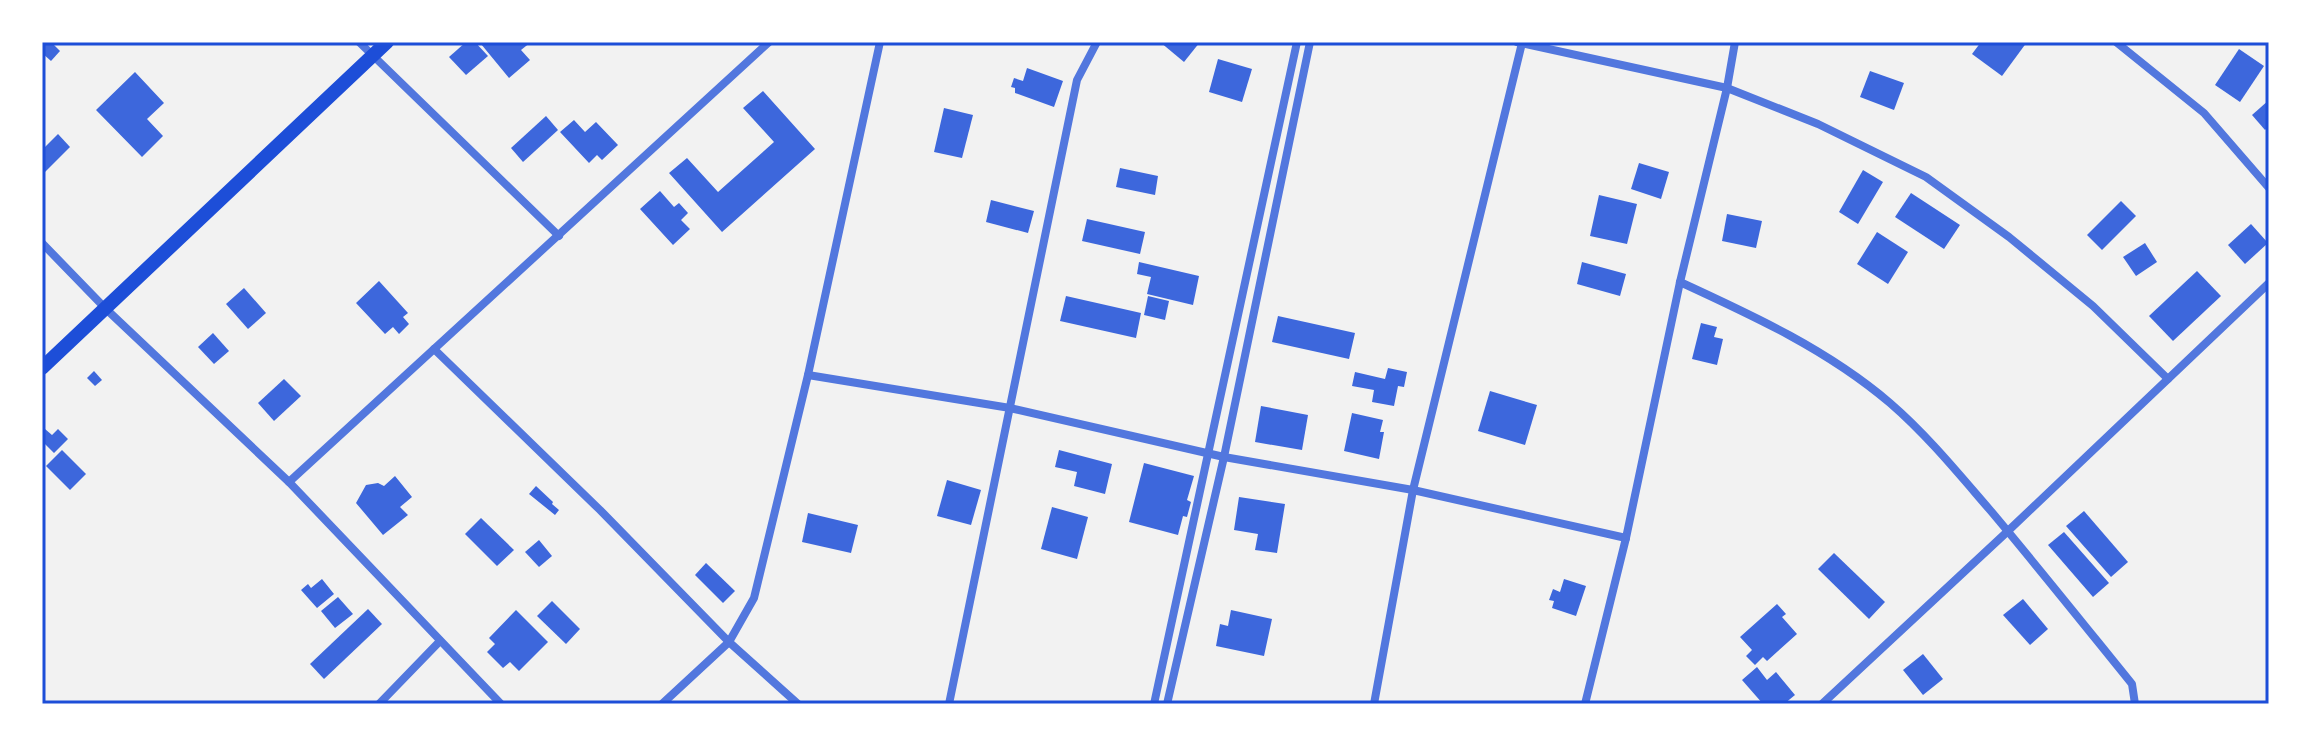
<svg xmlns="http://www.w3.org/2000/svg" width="2311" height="746" font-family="'Asap Condensed',sans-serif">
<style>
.building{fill:#3d67dc}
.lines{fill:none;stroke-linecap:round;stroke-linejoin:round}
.minor{stroke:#5277de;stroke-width:8}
.trunk{stroke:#1d4ed8;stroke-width:14}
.neatline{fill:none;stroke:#1d4ed8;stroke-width:3}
</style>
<rect width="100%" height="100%" fill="#f2f2f2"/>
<g class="building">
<polygon points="42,42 51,42 60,51 51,61 42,53"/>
<polygon points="466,42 475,42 488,56 466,75 449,57"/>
<polygon points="484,42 531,42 521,50 530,60 509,78 481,44"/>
<polygon points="1160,42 1200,42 1184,62"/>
<polygon points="1981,42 2027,42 2002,76 1972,54"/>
<polygon points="2239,49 2264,66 2240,102 2215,85"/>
<polygon points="1218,59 1252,69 1242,102 1209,92"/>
<polygon points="1027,68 1063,81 1054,107 1015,93 1015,88 1011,87 1014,78 1023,81"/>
<polygon points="1870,71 1904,83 1894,110 1860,97"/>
<polygon points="135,72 164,103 147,119 163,136 142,157 96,110"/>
<polygon points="763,91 815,149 722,232 669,173 687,158 718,192 774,142 743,108"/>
<polygon points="2269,100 2269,126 2265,130 2252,115"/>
<polygon points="944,108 973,115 962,158 934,152"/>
<polygon points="546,116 558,130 523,162 511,148"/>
<polygon points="574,120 585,132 596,122 618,145 602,160 597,155 589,163 560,132"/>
<polygon points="58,134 70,147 42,175 42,150"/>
<polygon points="1639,163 1669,172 1661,199 1631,189"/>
<polygon points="1120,168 1158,176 1155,195 1116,187"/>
<polygon points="1863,170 1883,182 1858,224 1839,212"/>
<polygon points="660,191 674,207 679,203 688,213 681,220 690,229 673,245 640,209"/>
<polygon points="1911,193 1960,225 1944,249 1895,217"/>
<polygon points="1599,195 1637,204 1627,244 1590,236"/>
<polygon points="991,200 1034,211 1028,233 986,222"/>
<polygon points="2121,201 2136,216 2102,250 2087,235"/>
<polygon points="1727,214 1762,221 1756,248 1722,241"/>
<polygon points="1087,219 1145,232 1140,254 1082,241"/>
<polygon points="2251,224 2268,243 2245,264 2228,245"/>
<polygon points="1877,232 1908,252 1888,284 1857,264"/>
<polygon points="2145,243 2157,262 2136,276 2123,257"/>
<polygon points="1139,262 1199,276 1193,305 1147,294 1151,277 1137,274"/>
<polygon points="1582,262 1626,274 1620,296 1577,284"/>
<polygon points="2197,271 2221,296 2173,341 2149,316"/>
<polygon points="379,281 408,313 403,317 409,324 399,334 393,327 385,334 356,303"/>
<polygon points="244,288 266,313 248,329 226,304"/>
<polygon points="1066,296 1141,313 1136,338 1060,321"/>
<polygon points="1148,296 1169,301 1165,320 1144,315"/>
<polygon points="1278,316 1355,333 1349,359 1272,342"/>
<polygon points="1701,323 1717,327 1714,337 1723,339 1717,365 1692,359"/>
<polygon points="213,333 229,351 214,364 198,347"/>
<polygon points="1388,368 1407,372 1404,387 1398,386 1394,406 1372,402 1374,390 1352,386 1355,372 1385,379"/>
<polygon points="94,371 102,380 95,386 87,378"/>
<polygon points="284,379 301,396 274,421 258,403"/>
<polygon points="1490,391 1537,405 1525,445 1478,431"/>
<polygon points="1261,406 1308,415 1302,450 1255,442"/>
<polygon points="1352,413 1383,420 1380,432 1384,432 1379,459 1344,451"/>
<polygon points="45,429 52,435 58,429 68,439 54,453 42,441 42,432"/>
<polygon points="62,450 86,474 70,490 46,466"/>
<polygon points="1059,450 1112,464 1105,494 1074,486 1077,472 1055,467"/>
<polygon points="1144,463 1194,476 1187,500 1191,502 1187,517 1183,516 1178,535 1129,522"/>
<polygon points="395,476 412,497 400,507 408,515 383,535 356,503 366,485 378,483 384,486"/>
<polygon points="947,480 981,490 971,525 937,516"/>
<polygon points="536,486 553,502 552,504 559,510 555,515 529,494"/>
<polygon points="1239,497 1285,504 1277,553 1255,550 1258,534 1234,530"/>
<polygon points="1052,507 1088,517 1077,559 1041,549"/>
<polygon points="2084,511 2128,562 2111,577 2066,526"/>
<polygon points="808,513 858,525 851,553 802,542"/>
<polygon points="481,518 514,550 497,566 465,534"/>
<polygon points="2064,532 2109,583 2093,597 2048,545"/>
<polygon points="539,540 552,556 539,567 525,552"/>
<polygon points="1834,553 1885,602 1869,619 1818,569"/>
<polygon points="706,563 735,591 723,603 695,575"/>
<polygon points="322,579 334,594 317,608 301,590 308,584 311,588"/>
<polygon points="1564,579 1586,586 1576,616 1552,608 1554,601 1549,600 1553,589 1560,592"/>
<polygon points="338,597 353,614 335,628 321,611"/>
<polygon points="2023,599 2048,629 2030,645 2003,615"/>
<polygon points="552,601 580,629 566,644 537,616"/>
<polygon points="1777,604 1786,614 1782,617 1797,634 1767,661 1763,657 1755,665 1746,656 1752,650 1740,637"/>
<polygon points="368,609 382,624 324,679 310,664"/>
<polygon points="516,610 548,642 519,671 510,662 503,668 487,652 495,644 489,638"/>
<polygon points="1231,610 1272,619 1264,656 1216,646 1220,624 1228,626"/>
<polygon points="1923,654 1943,679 1923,695 1903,670"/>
<polygon points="1757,667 1767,680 1776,672 1795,695 1784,704 1763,704 1742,680"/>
</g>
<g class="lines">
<g class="minor">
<polyline points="359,42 559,236"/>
<polyline points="1517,42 1727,88 1818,124 1926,177 2009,237 2093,306 2168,379"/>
<polyline points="2116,42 2204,113 2269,188"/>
<polyline points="42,243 106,309 289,482 501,704"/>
<path d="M1680 282C1754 316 1828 350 1890 403 1927 435 1958 473 1990 510 2038 567 2085 626 2132 684L2135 704"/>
<polyline points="434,349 600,510 729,642 798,704"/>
<polyline points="808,375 1010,408 1224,457 1413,490 1626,538"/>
<polyline points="289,482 769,42"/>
<polyline points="379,704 440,641"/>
<polyline points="662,704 729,642 754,598 808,375 880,42"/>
<polyline points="949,704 1077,80 1097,42"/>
<polyline points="1154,704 1297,42"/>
<polyline points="1167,704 1224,457 1310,42"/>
<polyline points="1374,704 1413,490 1522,43"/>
<polyline points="1585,704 1626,538 1680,282 1727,88 1735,42"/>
<polyline points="1822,704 2008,531 2269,283"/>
</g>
<polyline class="trunk" points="42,368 387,42"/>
</g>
<rect width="2311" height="746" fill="none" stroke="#ffffff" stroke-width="88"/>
<rect x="44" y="44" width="2223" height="658" class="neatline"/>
</svg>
